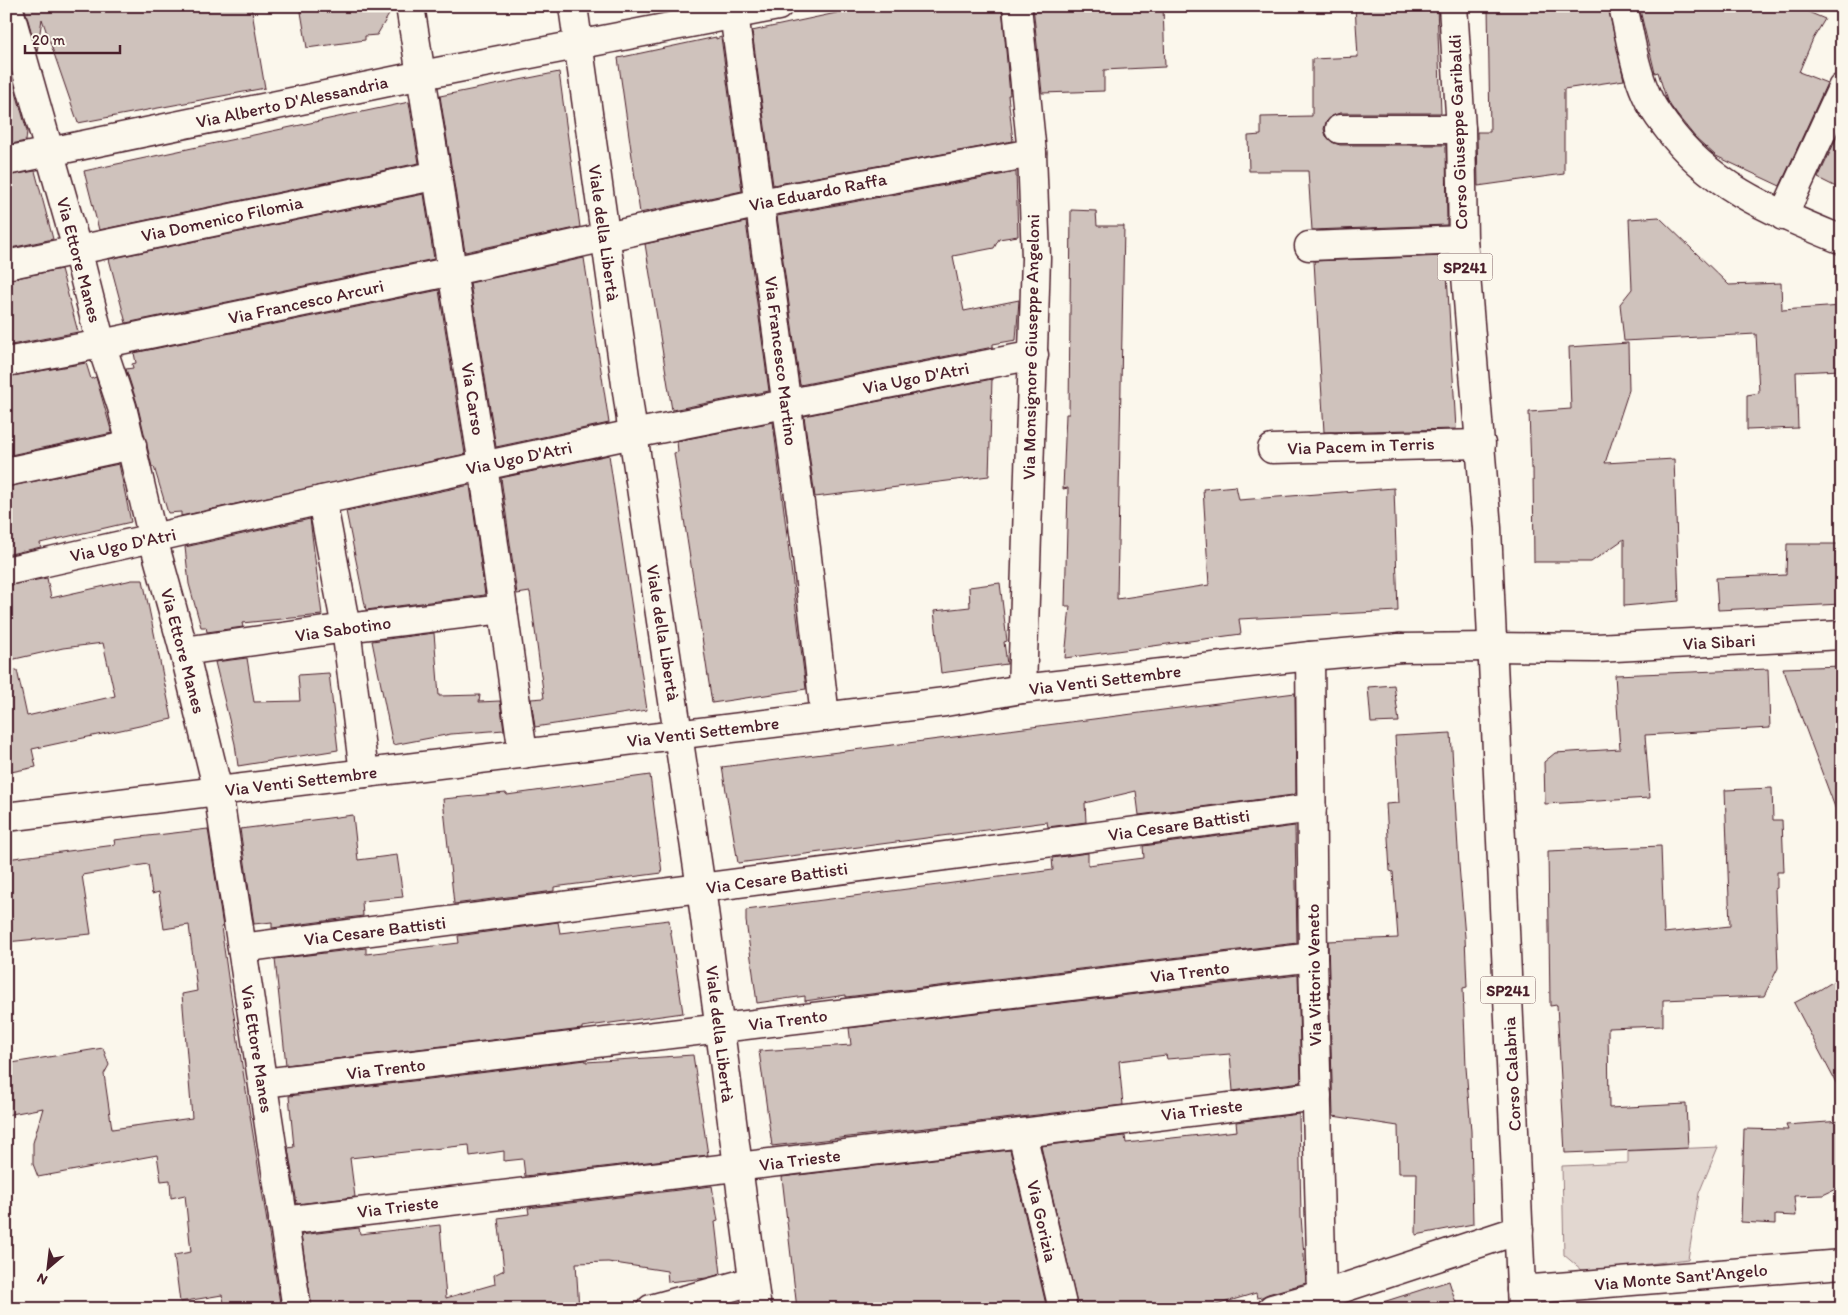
<svg xmlns="http://www.w3.org/2000/svg" width="1848" height="1315" font-family="Itim,sans-serif">
<style>
.green{fill:#e2d7d0;stroke:#967b7e}
.building{fill:#cfc2bc;stroke:#4a1f2b}
.lines{fill:none;stroke-linecap:round;stroke-linejoin:round}
.minor-casing{stroke:#4a1f2b;stroke-width:31}
.tertiary-casing{stroke:#4a1f2b;stroke-width:31}
.primary-casing{stroke:#4a1f2b;stroke-width:31}
.minor{stroke:#fbf7ec;stroke-width:28}
.tertiary{stroke:#fbf7ec;stroke-width:28}
.primary{stroke:#fbf7ec;stroke-width:28}
.labels{text-anchor:middle;stroke-width:5;stroke-linejoin:round;paint-order:stroke}
.shield{fill:#fbf7ec;stroke:#7f6065;stroke-width:1}
.shield-label{font-size:16px;font-weight:bold;fill:#4a1f2b}
.street-label{font-size:18px;fill:#4a1f2b;stroke:#fbf7ec}
</style>
<rect width="100%" height="100%" fill="#fbf7ec"/>
<filter id="ink" filterUnits="userSpaceOnUse"><feTurbulence type="fractalNoise" baseFrequency=".02" numOctaves="2"/><feDisplacementMap in="SourceGraphic" scale="10" xChannelSelector="R" yChannelSelector="G"/><feConvolveMatrix kernelMatrix="1 2 1 2 8 2 1 2 1" color-interpolation-filters="sRGB"/></filter>
<g filter="url(#ink)">
<polygon class="green" points="1718,1147 1699,1193 1688,1259 1595,1271 1582,1270 1564,1255 1562,1166 1628,1163 1628,1151"/>
<g class="building">
<polygon points="24,6 251,6 265,88 78,123 42,19 37,52"/>
<polygon points="300,6 394,6 377,35 365,36 365,40 307,48"/>
<polygon points="869,6 1002,6 1010,95 1008,95 1013,141 773,185 752,31"/>
<polygon points="1033,6 1163,6 1165,67 1104,70 1104,91 1042,93"/>
<polygon points="1355,6 1437,6 1441,113 1340,113 1332,116 1326,122 1324,129 1326,136 1332,142 1340,145 1446,145 1447,225 1312,230 1308,171 1249,171 1248,136 1261,135 1261,117 1312,116 1312,59 1358,57"/>
<polygon points="1488,6 1608,6 1624,80 1564,89 1564,174 1478,186 1477,132 1490,132"/>
<polygon points="1639,6 1794,6 1825,19 1813,39 1799,72 1827,83 1780,186 1716,156 1695,137 1678,116 1667,101 1658,72 1655,73"/>
<polygon points="716,37 716,39 721,37 742,191 640,213 618,58"/>
<polygon points="6,57 27,131 26,141 6,145"/>
<polygon points="559,72 580,227 465,252 440,96"/>
<polygon points="409,102 419,163 99,230 84,171"/>
<polygon points="1842,126 1842,190 1818,178"/>
<polygon points="35,171 53,239 6,249 6,176"/>
<polygon points="1016,172 1018,236 999,239 994,248 953,256 964,311 1019,300 1016,340 993,344 993,347 800,385 777,216"/>
<polygon points="424,194 434,259 126,323 109,259"/>
<polygon points="1071,210 1096,211 1097,226 1124,226 1117,599 1209,585 1203,489 1236,486 1239,500 1394,488 1398,611 1239,619 1241,634 1065,658 1070,606 1065,606 1068,488 1063,489 1066,414 1069,414"/>
<polygon points="1659,217 1729,285 1781,283 1782,310 1842,306 1842,370 1796,372 1798,428 1747,430 1747,395 1759,393 1756,334 1624,341 1620,304 1632,289 1629,219"/>
<polygon points="746,222 769,391 672,410 645,244"/>
<polygon points="1446,256 1456,429 1324,432 1314,261"/>
<polygon points="584,258 609,423 496,447 470,283"/>
<polygon points="61,269 78,332 6,346 6,280"/>
<polygon points="439,290 465,454 181,516 181,512 168,513 154,467 152,467 137,403 126,369 133,368 132,364 136,363 134,353"/>
<polygon points="1628,343 1629,390 1605,463 1674,459 1679,601 1624,606 1624,539 1591,562 1534,562 1533,468 1531,468 1529,412 1571,409 1569,347"/>
<polygon points="86,363 91,379 96,377 112,433 6,456 6,377"/>
<polygon points="992,379 989,476 815,497 804,416"/>
<polygon points="773,422 806,689 712,703 674,453 678,452 677,441"/>
<polygon points="609,455 647,710 535,727 531,699 544,698 530,592 517,594 501,478"/>
<polygon points="119,464 131,522 40,543 41,547 6,555 6,487"/>
<polygon points="470,485 485,595 366,610 346,511"/>
<polygon points="310,519 322,615 242,623 243,627 207,632 206,627 201,627 189,584 185,547"/>
<polygon points="1787,544 1842,544 1842,604 1718,610 1716,578 1786,575"/>
<polygon points="47,578 51,598 132,580 143,580 172,719 32,749 36,767 6,773 6,671 17,670 27,716 115,696 103,643 63,648 6,661 6,586"/>
<polygon points="1000,583 1007,641 1004,642 1007,664 941,673 934,611 970,607 969,587"/>
<polygon points="434,633 439,696 480,695 479,702 500,701 504,730 451,734 393,745 372,641"/>
<polygon points="247,658 254,702 300,701 298,675 329,673 338,750 238,766 235,744 215,662"/>
<polygon points="1842,666 1842,817 1839,818 1783,668"/>
<polygon points="1768,669 1770,728 1645,735 1650,798 1545,804 1544,762 1555,753 1620,749 1615,675"/>
<polygon points="1394,685 1399,722 1371,723 1368,687"/>
<polygon points="1295,693 1296,793 1293,795 1139,815 1136,791 1085,803 1086,822 1048,827 1047,822 738,863 722,767"/>
<polygon points="1451,733 1459,865 1465,937 1467,987 1463,988 1466,1067 1471,1131 1473,1224 1416,1235 1417,1173 1399,1173 1398,1126 1333,1116 1328,941 1398,938 1393,872 1390,871 1386,804 1399,803 1395,736"/>
<polygon points="650,775 662,873 554,887 554,891 454,904 443,799 506,793 507,795"/>
<polygon points="1772,788 1773,820 1782,820 1784,872 1777,872 1777,888 1775,889 1778,968 1764,996 1663,1000 1663,1026 1608,1028 1609,1108 1686,1104 1688,1148 1565,1153 1557,1005 1550,1006 1548,851 1661,846 1664,933 1730,926 1725,790"/>
<polygon points="353,815 358,860 397,855 403,897 362,901 363,916 272,928 272,922 254,924 240,829"/>
<polygon points="1295,826 1297,943 846,997 846,995 805,1001 805,996 757,1003 746,921 746,910 1053,870 1052,858 1088,853 1088,865 1144,858 1143,846"/>
<polygon points="208,829 223,927 221,927 229,984 281,1309 226,1309 222,1295 180,1302 174,1255 191,1252 185,1195 171,1198 170,1180 161,1181 157,1155 38,1177 33,1164 33,1143 43,1108 6,1115 6,1064 103,1048 109,1065 104,1074 112,1129 192,1118 182,994 197,991 189,925 164,929 159,892 152,894 148,864 82,875 91,934 6,942 6,859 115,845 114,840"/>
<polygon points="669,920 683,1013 582,1027 582,1029 286,1065 275,959 366,948 366,954 459,943 458,936 558,922 560,933"/>
<polygon points="1298,975 1301,1082 1233,1091 1230,1054 1167,1059 1166,1055 1119,1061 1123,1105 772,1146 759,1051 851,1045 849,1028"/>
<polygon points="1842,976 1842,1094 1794,1003 1821,989"/>
<polygon points="693,1055 708,1155 525,1176 523,1159 504,1161 504,1151 470,1156 469,1145 350,1158 355,1197 297,1204 288,1148 294,1147 289,1096 586,1060 586,1062"/>
<polygon points="1299,1114 1301,1216 1306,1283 1268,1294 1262,1297 1257,1298 1256,1293 1203,1309 1078,1309 1041,1146 1125,1136 1126,1143 1237,1131 1236,1122"/>
<polygon points="1842,1121 1842,1186 1823,1195 1794,1196 1796,1216 1775,1215 1775,1224 1741,1222 1744,1129 1788,1130 1786,1125"/>
<polygon points="1010,1150 1047,1309 797,1309 782,1177"/>
<polygon points="712,1186 718,1221 715,1222 721,1274 707,1278 668,1282 667,1271 608,1262 576,1263 579,1309 312,1309 301,1235 359,1228 360,1234 440,1225 446,1298 495,1284 494,1275 504,1270 498,1218 529,1214 528,1208"/>
<polygon points="1449,1281 1458,1309 1381,1309 1380,1303"/>
</g>
<g class="lines">
<g class="minor-casing">
<g id="minor">
<polyline points="8,6 77,249 101,344 122,407 153,539 184,651 218,791 297,1309"/>
<polyline points="410,6 483,465 523,754"/>
<polyline points="573,6 633,434 701,888 757,1309"/>
<polyline points="733,6 806,548 825,717"/>
<polyline points="1017,6 1032,153 1036,258 1022,689"/>
<path d="M1623 6C1630 35 1634 67 1646 94 1651 106 1659 117 1666 126 1711 188 1775 212 1842 240"/>
<polyline points="1340,129 1461,129"/>
<polyline points="6,161 422,75 778,6"/>
<polyline points="1783,216 1842,88"/>
<polyline points="1309,246 1463,240"/>
<polyline points="6,265 438,175"/>
<polyline points="6,362 101,344 453,271 760,203 1032,153"/>
<polyline points="1331,447 1272,449 1481,444"/>
<polyline points="6,472 132,445"/>
<polyline points="322,500 346,628 364,773"/>
<polyline points="6,571 322,500 633,434 1034,355"/>
<polyline points="1400,648 1493,647"/>
<polyline points="184,651 346,628 503,609"/>
<polyline points="1310,656 1313,957 1322,1295"/>
<polyline points="242,948 1312,808"/>
<polyline points="263,1083 1313,957"/>
<polyline points="1022,1133 1063,1309"/>
<polyline points="283,1221 1022,1133 1317,1096"/>
<polyline points="1521,1290 1842,1264"/>
<polyline points="651,1309 753,1281"/>
<polyline points="1272,1309 1322,1295 1519,1230"/>
</g>
</g>
<g class="tertiary-casing">
<polyline id="tertiary" points="1493,647 1596,648 1842,635"/>
</g>
<g class="primary-casing">
<g id="primary">
<polyline points="1453,6 1461,129 1463,240 1487,528 1522,1309"/>
<polyline points="6,817 945,702 1022,689 1310,656 1400,648"/>
</g>
</g>
<use href="#minor" class="minor"/>
<use href="#tertiary" class="tertiary"/>
<use href="#primary" class="primary"/>
</g>
</g>
<g class="labels">
<g class="shield">
<rect x="1437.5" y="253.5" width="55" height="27" rx="4"/>
<rect x="1480.5" y="976.5" width="55" height="27" rx="4"/>
</g>
<g class="shield-label">
<text x="1465" y="273">SP241</text>
<text x="1508" y="996">SP241</text>
</g>
<g class="street-label">
<text transform="translate(292 102) rotate(-12)" y="6">Via Alberto D'Alessandria</text>
<text transform="translate(1458 132) rotate(-92)" y="6">Corso Giuseppe Garibaldi</text>
<text transform="translate(818 192) rotate(-11)" y="6">Via Eduardo Raffa</text>
<text transform="translate(222 219) rotate(-12)" y="6">Via Domenico Filomia</text>
<text transform="translate(604 233) rotate(82)" y="6">Viale della Libertà</text>
<text transform="translate(79 260) rotate(75)" y="6">Via Ettore Manes</text>
<text transform="translate(306 302) rotate(-12)" y="6">Via Francesco Arcuri</text>
<text transform="translate(1031 347) rotate(-89)" y="6">Via Monsignore Giuseppe Angeloni</text>
<text transform="translate(781 361) rotate(83)" y="6">Via Francesco Martino</text>
<text transform="translate(916 378) rotate(-11)" y="6">Via Ugo D'Atri</text>
<text transform="translate(473 399) rotate(81)" y="6">Via Carso</text>
<text transform="translate(1361 446) rotate(-2)" y="6">Via Pacem in Terris</text>
<text transform="translate(519 458) rotate(-12)" y="6">Via Ugo D'Atri</text>
<text transform="translate(123 545) rotate(-12)" y="6">Via Ugo D'Atri</text>
<text transform="translate(343 629) rotate(-8)" y="6">Via Sabotino</text>
<text transform="translate(663 633) rotate(81)" y="6">Viale della Libertà</text>
<text transform="translate(1719 642) rotate(-3)" y="6">Via Sibari</text>
<text transform="translate(183 651) rotate(75)" y="6">Via Ettore Manes</text>
<text transform="translate(1105 680) rotate(-7)" y="6">Via Venti Settembre</text>
<text transform="translate(703 732) rotate(-7)" y="6">Via Venti Settembre</text>
<text transform="translate(301 781) rotate(-7)" y="6">Via Venti Settembre</text>
<text transform="translate(1179 825) rotate(-8)" y="6">Via Cesare Battisti</text>
<text transform="translate(777 878) rotate(-8)" y="6">Via Cesare Battisti</text>
<text transform="translate(375 931) rotate(-7)" y="6">Via Cesare Battisti</text>
<text transform="translate(1190 972) rotate(-7)" y="6">Via Trento</text>
<text transform="translate(1314 975) rotate(-91)" y="6">Via Vittorio Veneto</text>
<text transform="translate(788 1020) rotate(-7)" y="6">Via Trento</text>
<text transform="translate(720 1034) rotate(83)" y="6">Viale della Libertà</text>
<text transform="translate(257 1049) rotate(81)" y="6">Via Ettore Manes</text>
<text transform="translate(386 1069) rotate(-7)" y="6">Via Trento</text>
<text transform="translate(1512 1074) rotate(-93)" y="6">Corso Calabria</text>
<text transform="translate(1202 1110) rotate(-7)" y="6">Via Trieste</text>
<text transform="translate(800 1160) rotate(-7)" y="6">Via Trieste</text>
<text transform="translate(398 1207) rotate(-7)" y="6">Via Trieste</text>
<text transform="translate(1042 1221) rotate(77)" y="6">Via Gorizia</text>
<text transform="translate(1681 1277) rotate(-5)" y="6">Via Monte Sant'Angelo</text>
</g>
</g>
<rect width="1848" height="1315" fill="none" stroke="#fbf7ec" stroke-width="25"/>
<rect x="12" y="12" width="1823" height="1290" fill="none" stroke="#4a1f2b" stroke-width="2" filter="url(#ink)"/>
<g transform="translate(48 1268) rotate(208)" stroke="#fbf7ec" stroke-width="4" paint-order="stroke">
<path d="M0-4L9 19L0 12L-9 19Z" fill="#4a1f2b"/>
<text y="-8" font-size="14" font-weight="bold" text-anchor="middle" fill="#4a1f2b">N</text>
</g>
<path d="M25 45v8h95v-8" fill="none" stroke="#4a1f2b" stroke-width="2.5"/>
<text x="32" y="45" font-size="15" fill="#4a1f2b" stroke="#fbf7ec" stroke-width="4" paint-order="stroke">20 m</text>
</svg>
